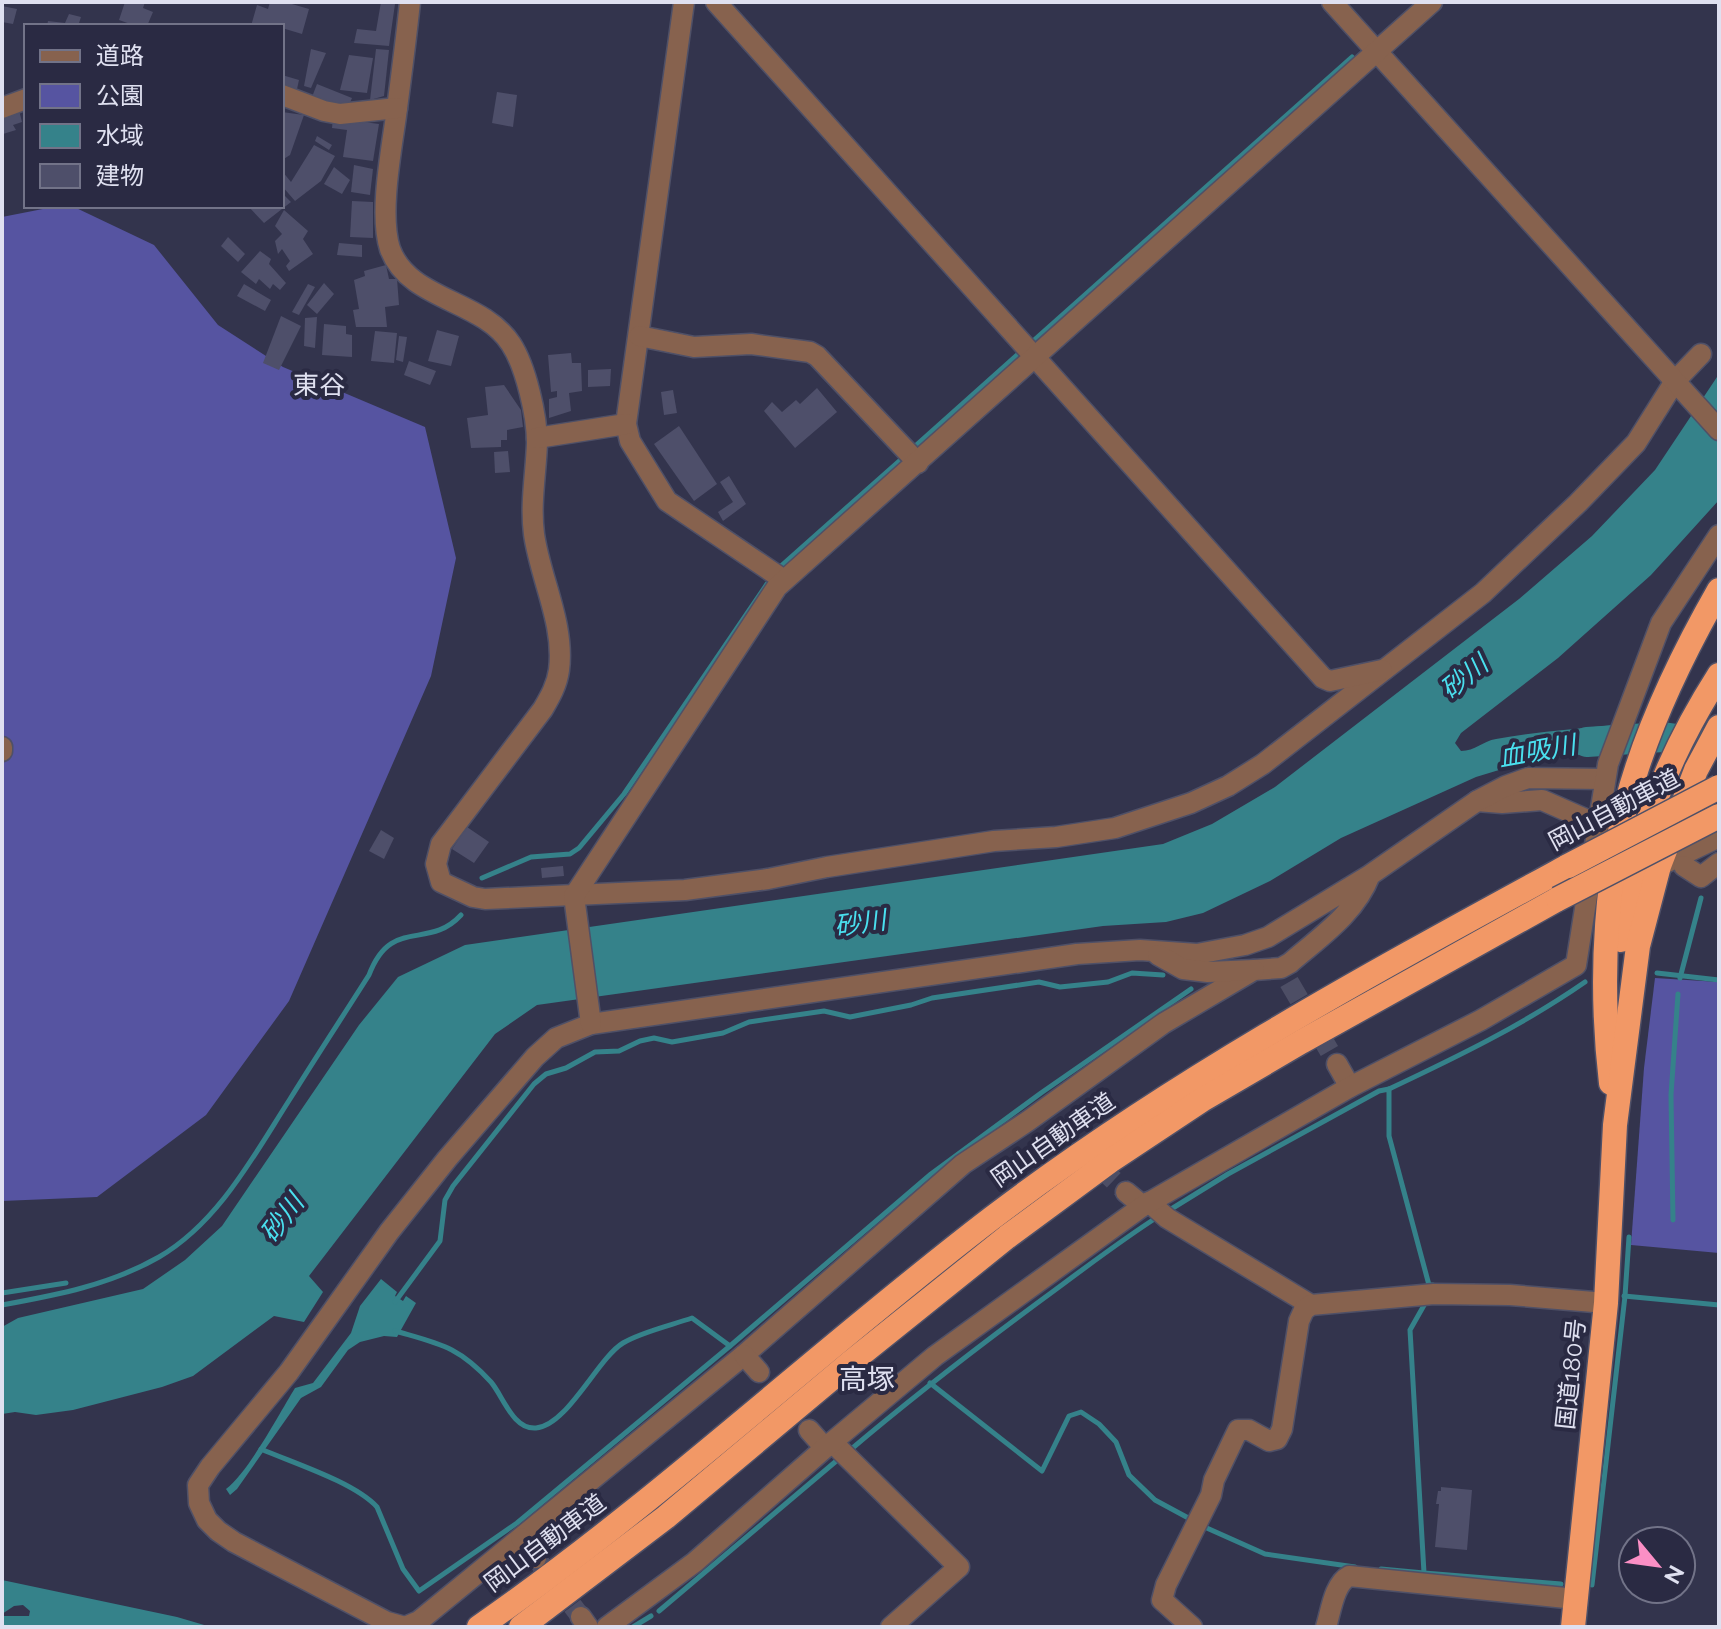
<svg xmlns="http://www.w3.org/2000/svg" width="1721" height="1629" font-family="Raleway,'Noto Sans JP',sans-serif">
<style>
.green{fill:#5654a1}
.water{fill:#35828a}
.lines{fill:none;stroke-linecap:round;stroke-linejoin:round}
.stream{stroke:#35828a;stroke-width:5}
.river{stroke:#35828a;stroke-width:30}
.building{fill:#4e4f6a}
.minor-tunnel{stroke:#4d4e65;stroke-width:20;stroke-dasharray:20 10;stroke-linecap:butt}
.minor-casing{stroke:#4f5067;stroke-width:23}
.highway-casing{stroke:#4f5067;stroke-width:27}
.minor{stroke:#87624e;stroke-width:20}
.highway{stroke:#f29866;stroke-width:24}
.highway-bridge-casing{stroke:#4f5067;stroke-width:27;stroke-linecap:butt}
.highway-bridge{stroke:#f29866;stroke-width:24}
.labels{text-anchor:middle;stroke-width:8;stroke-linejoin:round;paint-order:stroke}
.street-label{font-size:24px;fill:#dfe0f0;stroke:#2a2a43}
.neighbourhood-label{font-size:26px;fill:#dfe0f0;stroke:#2a2a43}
.water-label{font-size:26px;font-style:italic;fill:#4ae0ef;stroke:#2a2a43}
.quarter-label{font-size:28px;fill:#dfe0f0;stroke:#2a2a43}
</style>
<rect width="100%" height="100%" fill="#33344d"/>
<g class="green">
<polygon points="58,206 72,206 154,245 218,325 283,367 425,427 456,558 431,676 289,1001 206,1115 97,1197 2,1201 2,217"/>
<polygon points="1655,978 1719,982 1719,1253 1631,1245 1644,1068"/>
</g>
<g class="water">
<path d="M1719 374V500L1651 575 1558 658 1461 733 1455 743 1461 751C1475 751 1483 741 1496 739 1535 732 1574 729 1614 725L1603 752 1532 760 1476 777 1341 838 1270 881 1203 913 1166 922 1103 926 537 1005 495 1034 309 1276 323 1292 304 1322 274 1316 193 1376 162 1387 73 1410 36 1415 15 1412 2 1414V1327L18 1318 143 1289 185 1260 222 1226 359 1025 398 977 465 945 1163 844 1212 824 1275 787 1519 599 1592 536 1655 470Z"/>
<path d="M381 1279 397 1292 395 1296 403 1301 406 1296 416 1303 397 1337 384 1336 360 1342 348 1350 321 1387 301 1398 237 1489 230 1495 226 1489C248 1473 279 1414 295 1388L313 1383 351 1333 360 1306Z"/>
<polygon points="2,1580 177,1617 211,1627 2,1627 2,1616 29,1616 30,1611 23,1605 14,1606 2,1614"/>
</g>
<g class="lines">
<g class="stream">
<polyline points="1032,342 1352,57"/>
<polyline points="913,448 1017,355"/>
<polyline points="781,566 906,455"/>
<polyline points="482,878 531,857 570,854 579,848 624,794 767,584"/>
<polyline points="1657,973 1719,980"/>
<polyline points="1680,978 1701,898"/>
<path d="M1389 1089C1457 1057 1523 1025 1585 982"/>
<polyline points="1168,1211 1228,1174 1379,1091 1389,1089 1389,1136 1429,1285 1433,1285"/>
<polyline points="1673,1220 1671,1095 1678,994"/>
<polyline points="2,1293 66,1283"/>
<polyline points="1624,1296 1719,1305"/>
<polyline points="1427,1300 1410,1330 1424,1573 1561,1584"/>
<polyline points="395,1302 440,1241 445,1200 453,1186 534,1084 546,1074 566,1068 595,1052 619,1051 640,1041 654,1038 672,1042 723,1033 749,1022 824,1011 850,1017 911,1005 932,998 1039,982 1060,987 1108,982 1132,973 1163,975"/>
<path d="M2 1305C57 1295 110 1285 159 1257 219 1222 254 1155 290 1099 316 1057 343 1016 369 975 391 916 428 951 461 915"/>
<path d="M395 1331C440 1344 458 1346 491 1382 503 1396 513 1430 536 1428 567 1426 598 1358 623 1343 641 1332 672 1325 692 1318L730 1346 931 1174 1041 1093 1191 989"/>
<polyline points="930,1383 1042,1471 1069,1416 1081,1412 1099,1424 1116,1442 1129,1475 1155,1500 1192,1520"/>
<path d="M261 1449C293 1463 354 1482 377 1507L403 1569 419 1591 517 1523 730 1346"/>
<path d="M849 1451C916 1394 984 1342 1055 1290 1090 1264 1123 1239 1159 1216"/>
<polyline points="1200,1525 1265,1554 1355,1567"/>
<polyline points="1381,1569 1424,1573"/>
<polyline points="1592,1585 1625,1296 1629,1237"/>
<polyline points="659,1611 841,1457"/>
<polyline points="633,1627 651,1616"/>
</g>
<polyline class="river" points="1587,742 1663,737 1719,745"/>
</g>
<g class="building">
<polygon points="125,2 145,2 143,8 153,12 147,26 136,26 119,20"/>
<polygon points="270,2 285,2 309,9 302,34 282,28 282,26 265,23 264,26 251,26 257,5 268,9"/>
<polygon points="381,2 395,4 389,46 354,43 357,29 376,31"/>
<polygon points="2,6 17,9 13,24 2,22"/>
<polygon points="69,14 81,17 78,26 47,26 48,21 65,23"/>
<polygon points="311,49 326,53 311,88 304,86"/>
<polygon points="376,49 389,50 384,96 370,100"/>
<polygon points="349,55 373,58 367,93 340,90"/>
<polygon points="282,75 299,80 297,89 282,85"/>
<polygon points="317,84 352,98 348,107 312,97"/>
<polygon points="497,92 517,95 513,127 492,123"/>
<polygon points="19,110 22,122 13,125 16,130 3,134 2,116"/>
<polygon points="282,112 304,115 290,155 282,160"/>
<polygon points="333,118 379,124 373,161 343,157 347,130 332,128"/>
<polygon points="317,136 332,145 329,150 315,141"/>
<polygon points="314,145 335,156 321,181 295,201 282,186 282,171 291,182"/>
<polygon points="354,165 373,169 370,195 351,192"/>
<polygon points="334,167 350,180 342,194 324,184"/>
<polygon points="285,196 291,202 264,223 248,206 282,206 282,199"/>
<polygon points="352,201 373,202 373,238 350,237"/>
<polygon points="284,210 308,231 303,239 313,254 289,271 286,266 290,261 282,249 278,254 275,241 282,234 275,226"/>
<polygon points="228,237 245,254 238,262 221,246"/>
<polygon points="339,243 362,245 362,257 337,255"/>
<polygon points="260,251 271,259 269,264 286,283 280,290 273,284 270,289 259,279 256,284 241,272"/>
<polygon points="386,265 389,279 397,279 399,305 385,307 387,327 356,327 353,310 359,309 354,280 365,276 364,271"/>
<polygon points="324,283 334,294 317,314 307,305"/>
<polygon points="244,284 271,300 265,311 237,296"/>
<polygon points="308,284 315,287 299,315 292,312"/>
<polygon points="281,316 301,326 279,370 263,363"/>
<polygon points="317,317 315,348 304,346 305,318"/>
<polygon points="324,324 346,326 346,334 352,335 352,357 322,355"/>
<polygon points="437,330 459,336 451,366 428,361"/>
<polygon points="375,331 397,333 394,363 371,361"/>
<polygon points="399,336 407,337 403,362 396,360"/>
<polygon points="571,353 572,363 581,363 582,391 569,393 571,411 549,418 549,399 557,397 557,391 551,392 548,355"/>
<polygon points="409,361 436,371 430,385 404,375"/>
<polygon points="611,369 610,386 588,387 588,370"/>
<polygon points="504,385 521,410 523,427 507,430 507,440 501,440 501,447 471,448 467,418 488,415 485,387"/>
<polygon points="817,388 837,412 795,448 764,411 772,402 782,412 796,400 800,404"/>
<polygon points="673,390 677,413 664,415 661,392"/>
<polygon points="679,426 717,484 694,501 654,444"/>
<polygon points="508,451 510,472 495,473 494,452"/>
<polygon points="729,476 746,504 723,521 718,512 733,502 720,482"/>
<polygon points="467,827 489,842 474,863 452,849"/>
<polygon points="381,830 394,838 384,859 369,851"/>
<polygon points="563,866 564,876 542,878 541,868"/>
<polygon points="1441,1487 1472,1490 1467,1550 1435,1547 1439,1504 1436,1504 1438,1491 1441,1491"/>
</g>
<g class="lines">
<g class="minor-tunnel">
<polyline points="1289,982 1337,1064"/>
<polyline points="1056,1125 1126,1192"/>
<polyline points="536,1558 581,1617"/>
</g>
<g class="minor-casing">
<g id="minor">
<path d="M410 2C406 40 401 78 396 116 391 152 379 215 390 249 409 301 482 299 511 344 526 367 537 416 537 443 536 473 530 504 534 534 540 578 565 624 559 670 557 685 550 697 543 709L441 844 436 864 441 882 473 897 485 899 685 890 768 879 827 867 994 841 1056 837 1115 828 1191 803 1228 786 1263 764 1483 593 1578 503 1636 443 1675 381 1701 354"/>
<polyline points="684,2 626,424 630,441 667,501 784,580"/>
<polyline points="716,2 1323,678 1330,681 1382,670"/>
<polyline points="1332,2 1719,430"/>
<polyline points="282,95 324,111 340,114 397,108"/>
<polyline points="2,108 26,99"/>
<polyline points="639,336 694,347 751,344 810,352 817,356 918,463"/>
<polyline points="537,438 626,424"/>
<polyline points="2,747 2,751"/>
<polyline points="1477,801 1502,803 1542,800 1592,822"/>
<polyline points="1659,866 1719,837"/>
<polyline points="1684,866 1701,877 1719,863"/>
<path d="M1370 875C1355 914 1320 937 1290 963L1281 968 1254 970 1164 1023 1028 1121 963 1164 744 1355 419 1621 405 1627 387 1622 234 1542 218 1531 207 1520 199 1503 198 1485 210 1467 289 1372 389 1232 447 1159 535 1057 556 1038 591 1024 1077 954 1140 950 1197 954 1245 945 1268 937 1370 875 1477 801 1506 786 1528 778 1604 779"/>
<polyline points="1158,955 1183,969 1208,972 1254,970"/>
<polyline points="591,1024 574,896 777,587 1432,2"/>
<polyline points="1337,1064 1350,1087"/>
<polyline points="1126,1192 1143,1206"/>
<polyline points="1149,1202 1167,1218 1311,1305"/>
<polyline points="744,1355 759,1372"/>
<polyline points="809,1430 825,1448"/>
<polyline points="832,1442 959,1567 891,1627"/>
<polyline points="521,1538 536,1558"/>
<polyline points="581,1617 588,1627"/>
<polyline points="607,1627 695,1562 825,1448 935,1356 1143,1206 1350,1087 1481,1020 1576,965 1608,764 1661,623 1719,535"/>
<polyline points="1192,1627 1162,1600 1166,1585 1211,1495 1214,1480 1238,1430 1249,1430 1269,1441 1277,1439 1282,1429 1299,1321 1304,1310 1311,1305 1434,1294 1510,1295 1606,1303"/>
<path d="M1326 1627C1331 1611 1334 1584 1349 1576L1576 1599"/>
</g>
</g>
<g class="highway-casing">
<g id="highway">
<path d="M1621 940C1634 841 1666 758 1719 675"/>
<path d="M1611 1083C1599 980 1604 867 1637 768 1657 707 1687 646 1719 590"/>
<path d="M479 1627C659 1502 818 1351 992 1218 1172 1081 1370 974 1568 866"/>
<polyline points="521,1627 666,1517 850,1363 1007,1237 1110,1161 1202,1100 1301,1042 1558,899"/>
<polyline points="1573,1627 1606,1303 1615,1125 1638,946 1659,866 1696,770 1719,727"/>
</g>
</g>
<use href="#minor" class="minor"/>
<use href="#highway" class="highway"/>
<g class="highway-bridge-casing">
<g id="highway-bridge">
<polyline points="1568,866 1719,787"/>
<polyline points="1558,899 1719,816"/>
</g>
</g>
<use href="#highway-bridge" class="highway-bridge"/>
</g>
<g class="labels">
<g class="street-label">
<text transform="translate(1614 810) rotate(-28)" y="8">岡山自動車道</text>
<text transform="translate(1053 1140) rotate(-35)" y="8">岡山自動車道</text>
<text transform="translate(1571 1374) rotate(-84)" y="8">国道180号</text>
<text transform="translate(545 1543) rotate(-37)" y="8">岡山自動車道</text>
</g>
<g class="neighbourhood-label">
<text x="319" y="394">東谷</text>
</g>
<g class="water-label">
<text transform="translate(1464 677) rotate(-39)" y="9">砂川</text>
<text transform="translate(1537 751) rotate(-10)" y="9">血吸川</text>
<text transform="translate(860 923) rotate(-8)" y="9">砂川</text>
<text transform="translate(282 1218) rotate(-53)" y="9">砂川</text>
</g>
<g class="quarter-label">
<text x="867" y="1389">高塚</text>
</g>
</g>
<rect width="1721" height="1629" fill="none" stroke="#dfe0f0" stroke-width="8"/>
<rect x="24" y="24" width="260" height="184" fill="#2a2a43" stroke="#727388" stroke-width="2"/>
<rect x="40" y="50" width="40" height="12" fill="#87624e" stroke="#727388" stroke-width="2"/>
<text x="96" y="64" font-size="24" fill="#dfe0f0">道路</text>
<rect x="40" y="84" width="40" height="24" fill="#5654a1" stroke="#727388" stroke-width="2"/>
<text x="96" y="104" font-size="24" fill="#dfe0f0">公園</text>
<rect x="40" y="124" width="40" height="24" fill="#35828a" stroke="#727388" stroke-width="2"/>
<text x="96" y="144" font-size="24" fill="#dfe0f0">水域</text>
<rect x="40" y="164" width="40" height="24" fill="#4e4f6a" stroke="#727388" stroke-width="2"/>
<text x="96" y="184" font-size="24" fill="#dfe0f0">建物</text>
<g transform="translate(1657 1565) rotate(119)"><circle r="38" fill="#2a2a43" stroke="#727388" stroke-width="2"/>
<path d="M0-6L14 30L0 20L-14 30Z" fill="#fb8fc5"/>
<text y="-12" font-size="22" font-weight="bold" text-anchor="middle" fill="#dfe0f0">N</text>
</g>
</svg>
